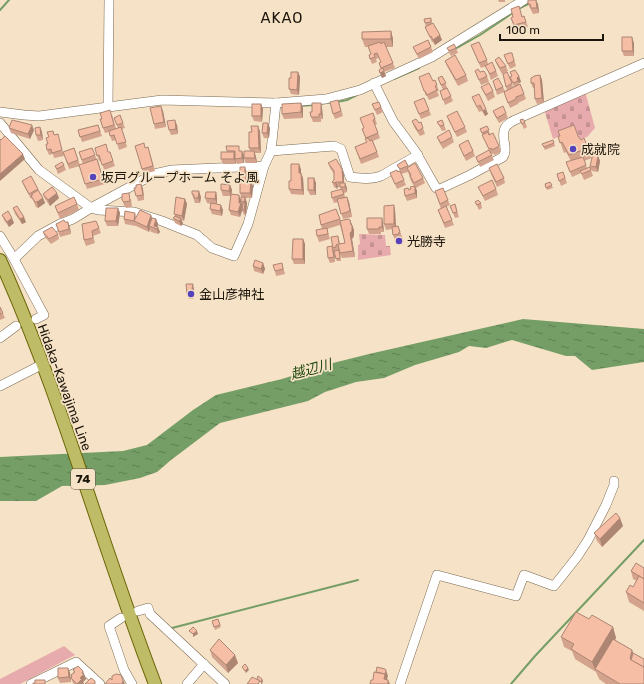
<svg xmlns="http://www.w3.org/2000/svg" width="644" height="684" font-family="Rubik,'Noto Sans JP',sans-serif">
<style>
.green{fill:#e7abad}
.cemetery{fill:url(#cemetery-stones)}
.water{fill:url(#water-ripples)}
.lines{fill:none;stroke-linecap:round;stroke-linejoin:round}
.stream{stroke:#749e66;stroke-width:2}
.minor-casing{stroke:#7a6951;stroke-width:10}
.major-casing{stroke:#6a6506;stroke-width:14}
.minor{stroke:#fff;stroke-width:9}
.major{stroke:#bfbc68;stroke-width:12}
.wall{fill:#d4a38d}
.shaded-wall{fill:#ac8573}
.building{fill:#f6bea4;stroke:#ac8573}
.poi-dot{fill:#5643bb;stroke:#f6e2c6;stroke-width:1.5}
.labels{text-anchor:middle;stroke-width:3.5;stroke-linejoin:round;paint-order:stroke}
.shield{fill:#f6e2c6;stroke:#5d5243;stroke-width:1}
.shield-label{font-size:12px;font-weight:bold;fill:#1c150b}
.poi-label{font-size:13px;fill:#1c150b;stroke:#f6e2c6;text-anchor:start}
.street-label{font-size:13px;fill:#1c150b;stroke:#f6e2c6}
.water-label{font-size:14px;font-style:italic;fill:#214a10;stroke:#f6e2c6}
.quarter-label{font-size:15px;letter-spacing:1px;fill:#1c150b;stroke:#f6e2c6}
</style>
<defs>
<pattern id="cemetery-stones" width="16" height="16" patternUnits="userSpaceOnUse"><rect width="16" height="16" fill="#e7abad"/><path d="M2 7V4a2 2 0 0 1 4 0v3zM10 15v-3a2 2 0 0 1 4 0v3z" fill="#c69294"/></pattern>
<pattern id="water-ripples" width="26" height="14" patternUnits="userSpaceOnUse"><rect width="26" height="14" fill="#749e66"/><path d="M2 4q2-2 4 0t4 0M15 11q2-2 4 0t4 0" fill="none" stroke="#5e8052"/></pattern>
</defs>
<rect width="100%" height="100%" fill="#f6e2c6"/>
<polygon class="green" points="64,646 75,655 20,684 0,684 0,679"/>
<g class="cemetery">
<polygon points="585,91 595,128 587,137 580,139 578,134 572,136 565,134 553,139 544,109"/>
<polygon points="359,234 385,235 386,246 390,246 391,255 358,260 358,245 360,244"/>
</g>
<polygon class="water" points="523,319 644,329 644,362 592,370 575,356 566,356 512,340 486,348 469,346 459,352 415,365 384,378 356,382 325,392 308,401 220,423 171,460 157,472 140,478 105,485 62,486 36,501 0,501 0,457 123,451 147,445 193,410 216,395 282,379 333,363 369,354"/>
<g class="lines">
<g class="stream">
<polyline points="518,9 530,3"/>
<polyline points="0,10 9,0"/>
<polyline points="455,49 480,35 514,12"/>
<polyline points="394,79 419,68"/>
<polyline points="337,102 347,100 357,95"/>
<polyline points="319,104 333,102"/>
<polyline points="299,106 313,105"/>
<polyline points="172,628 358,580"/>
<polyline points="511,684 535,656 644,540"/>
</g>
<g class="minor-casing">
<g id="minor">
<path d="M374 83 393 121 415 151 436 188 440 189 470 175 503 157C509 148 500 137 505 128 507 124 511 122 515 120L644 63"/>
<polyline points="108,107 109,0"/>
<polyline points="0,112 24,115 39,116 162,100 276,103 326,99 360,90 432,57 524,0"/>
<polyline points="0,123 39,170 91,208 154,174 172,170 264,166"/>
<path d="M271 151 334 146 341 149 350 177C360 178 371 180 381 176L418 155"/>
<polyline points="0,236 14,259 44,315 36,319"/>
<polyline points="14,259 38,236 60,224 73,219 91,208 98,210 134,212 162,221 197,235 212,248 234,256 248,224 264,166 271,151 276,103"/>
<polyline points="0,338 16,326"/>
<polyline points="0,386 43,364"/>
<polyline points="138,611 148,608 150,614 225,684"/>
<polyline points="121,618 109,626 124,670 132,684"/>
<polyline points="31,684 76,662 100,684"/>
<polyline points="187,684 204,664"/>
<polyline points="400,684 437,575 516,596 524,575 554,586 577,557 588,540 606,505 614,485 614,481"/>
</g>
</g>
<g class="major-casing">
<path id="major" d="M0 260C62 397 101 544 155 684"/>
</g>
<use href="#minor" class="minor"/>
<use href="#major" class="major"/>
</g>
<g class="wall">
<polygon points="498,0 505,0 505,2 499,2"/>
<polygon points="528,4 538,4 539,13 533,14"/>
<polygon points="519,6 522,17 524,16 528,27 515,30 511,18 513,17"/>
<polygon points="431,18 432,23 442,40 435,45 433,42 432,42 425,27 426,27 425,23"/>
<polygon points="391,31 393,39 393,47 386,47 395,68 384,72 386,76 382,78 379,70 381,69 379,63 381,62 379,58 376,59 377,62 372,64 370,59 371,54 368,47 365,47 362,39"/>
<polygon points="634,43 634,56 624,56 622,51"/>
<polygon points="471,45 487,60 488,64 496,71 498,76 491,80 486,66 481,68"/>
<polygon points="413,47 431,47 433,52 419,59"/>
<polygon points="447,48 456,48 458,53 451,56"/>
<polygon points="504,55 514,59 516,66 510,69"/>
<polygon points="495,60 506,66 508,71 502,74 497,65"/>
<polygon points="445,61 466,75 468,81 458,86 447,66"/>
<polygon points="475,71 487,76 489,82 481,85"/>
<polygon points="298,72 300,77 299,95 291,94 289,89"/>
<polygon points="510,72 519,76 521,82 519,83 519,85 520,84 526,99 518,103 518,104 510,108 504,92 497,95 493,81 503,87 505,91 507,90 506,87 512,83 513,87 514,87 510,77 512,76"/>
<polygon points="540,75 542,80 544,103 537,104 535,99 535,88 533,88 531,83"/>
<polygon points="442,76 453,101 445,105 440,91 443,90 438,78"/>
<polygon points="419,77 433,81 435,80 439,91 437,91 439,96 429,100 427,96 426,96"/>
<polygon points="481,87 493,91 495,97 488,101"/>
<polygon points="472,97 488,114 485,116 482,111 479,112"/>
<polygon points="424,98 431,115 421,119 414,102"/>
<polygon points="338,100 343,116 335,119 333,114"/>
<polygon points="301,103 303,108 303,118 284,119 282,114"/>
<polygon points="321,103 322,108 323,119 321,119 321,122 313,122 311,117 312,112"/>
<polygon points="261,104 263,109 262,122 254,121 252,116"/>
<polygon points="372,104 381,107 383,112 377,115"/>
<polygon points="163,111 166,127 155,129 154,124"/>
<polygon points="493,111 506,113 508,118 499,123 495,116"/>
<polygon points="373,113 377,124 375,125 380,138 373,141 379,157 361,164 355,147 367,142 362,129 364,128"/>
<polygon points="112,115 116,128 118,128 114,118 120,115 125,128 122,129 127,147 119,150 116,140 112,141 109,132 105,133 103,128"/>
<polygon points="447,116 465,127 467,132 457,137 449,121"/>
<polygon points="442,120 446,130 442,131 437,122"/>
<polygon points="520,120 525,122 527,127 524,129"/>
<polygon points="412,121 419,123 421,122 425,134 420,136 414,127"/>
<polygon points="98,125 102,136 82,142 78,130"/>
<polygon points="177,125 178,134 171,135 169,130"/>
<polygon points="487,126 490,134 499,146 501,152 494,155 493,153 491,154 494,160 480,167 476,157 489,150 480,129"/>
<polygon points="40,127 42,132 43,140 38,141 36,135"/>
<polygon points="9,128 34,130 30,139 11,133"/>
<polygon points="270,128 269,138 264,138 262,133"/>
<polygon points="53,131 54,135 59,139 64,156 54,158 53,154 49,155 47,150 49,137"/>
<polygon points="260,131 261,153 255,153 256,157 257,163 246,163 244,158 250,151 249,148"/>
<polygon points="558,136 578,136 581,140 584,138 592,158 598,156 600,161 598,172 592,171 590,166 592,158 584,161 587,168 590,167 593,176 584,180 581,173 572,177 566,162 571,161 566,152 564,153"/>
<polygon points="437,137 452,137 454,142 443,149 439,142"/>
<polygon points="553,140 555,146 545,150 542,144"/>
<polygon points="459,145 473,151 475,156 466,161 461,150"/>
<polygon points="74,148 80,165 83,164 79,152 92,148 99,165 105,184 87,189 80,166 69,169 63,152"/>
<polygon points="95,148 109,152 110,152 115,166 104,170 101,160 99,161"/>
<polygon points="145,148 150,153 155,171 144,174 142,169"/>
<polygon points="227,151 242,151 244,156 244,163 237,164 236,161 236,164 223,164 221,159 227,152"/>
<polygon points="405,160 409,167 423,178 425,183 416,188 415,186 417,191 417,198 407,201 405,196 409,190 411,189 414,186 411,181 408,172 401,174 406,185 397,189 390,173 398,172 400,171 397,165"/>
<polygon points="328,163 342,169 344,174 344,183 347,188 347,192 344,193 345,197 347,197 349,202 352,217 343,219 338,202 334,203 332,198 341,190 340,187 338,187 337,189 334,187 332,182 334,180 334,174 330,168"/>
<polygon points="64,165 66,170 58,174 55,166"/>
<polygon points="489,168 504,178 505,183 497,187 491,174"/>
<polygon points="301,169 301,173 303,178 304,195 291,194 289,189 291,181"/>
<polygon points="246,172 248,178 248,181 253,186 252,198 245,198 247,203 246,215 244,215 242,210 240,217 231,215 229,210 231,196 223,196 221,190 230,185 232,190 231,195 241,199 241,197 240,193"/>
<polygon points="563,172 567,183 561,186 557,174"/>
<polygon points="314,178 316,183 316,195 310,195 308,190"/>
<polygon points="22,181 38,189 43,198 45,203 38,208 36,207 32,198 31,199 24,186"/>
<polygon points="550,182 553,188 547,190 545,184"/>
<polygon points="141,184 143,189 144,200 138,201 134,188"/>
<polygon points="478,187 496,189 498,195 485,201"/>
<polygon points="443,188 450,205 446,207 454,225 445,228 438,210 441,209 435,191"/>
<polygon points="216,192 217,198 217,204 223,210 222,216 212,214 210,209 211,204 207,203 205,198"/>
<polygon points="43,194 59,198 50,206 45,199"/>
<polygon points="192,194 201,197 200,203 195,203"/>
<polygon points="131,199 132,207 126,208 124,205 122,200"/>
<polygon points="185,199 187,204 184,221 182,220 183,224 181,226 175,223 173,218 175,216 174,214"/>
<polygon points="475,202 481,203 482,208 479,210"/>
<polygon points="77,204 79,210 60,219 55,206"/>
<polygon points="455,204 459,217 455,218 450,206"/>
<polygon points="13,208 26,222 22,224 15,214"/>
<polygon points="118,208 120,213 118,226 107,226 105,221"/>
<polygon points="336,209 341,221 350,220 354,230 354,236 352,239 355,257 342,258 340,254 341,261 337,261 333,248 338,236 340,243 345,243 340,225 327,229 330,239 319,242 317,236 322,229 321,225"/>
<polygon points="395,210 396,226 398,226 404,242 402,242 403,244 397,245 393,235 392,229 386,230 384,224"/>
<polygon points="135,213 136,217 151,215 152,218 156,219 158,224 157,227 160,232 158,234 151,232 150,229 149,232 136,226 125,224 124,219"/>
<polygon points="2,215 14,223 9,227 4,220"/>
<polygon points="382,218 383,223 384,232 381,232 381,234 369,234 367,229"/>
<polygon points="96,221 101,233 93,236 95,243 86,246 84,240"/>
<polygon points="65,222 68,222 70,228 71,234 60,237 56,224"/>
<polygon points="43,232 58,234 59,239 51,244 45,237"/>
<polygon points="303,239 305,244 305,264 294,264 292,259"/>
<polygon points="334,251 335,262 330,263 328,258"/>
<polygon points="263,263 265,269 263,274 254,271 253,266"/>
<polygon points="282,263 285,274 276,276 275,271"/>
<polygon points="194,289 193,299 189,299 187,294"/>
<polygon points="0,307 5,318 0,320"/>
<polygon points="623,526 602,547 597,541 594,533"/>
<polygon points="644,568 644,611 629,602 626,592 633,587 637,581 633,579 631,571"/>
<polygon points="218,619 221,627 215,630 212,621"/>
<polygon points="589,619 613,627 616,638 615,640 644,684 606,684 599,679 596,672 575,659 572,651 564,647 561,637"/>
<polygon points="210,650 238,663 228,673 212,657"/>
<polygon points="68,668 70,673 71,682 60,683 58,678"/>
<polygon points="73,670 85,676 85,677 86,679 83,682 84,684 74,684 73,683 71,678 72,677 71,675 74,672"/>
</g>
<g class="shaded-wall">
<polygon points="536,0 538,4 539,13 537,8"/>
<polygon points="391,31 393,39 393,47 391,39"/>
<polygon points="440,35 442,40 435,45 433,40"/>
<polygon points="632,37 634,43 634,56 633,51"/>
<polygon points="384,71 386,76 382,78 380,73"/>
<polygon points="298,72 300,77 299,95 297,90"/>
<polygon points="540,75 542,80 544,103 542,98"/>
<polygon points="519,76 521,82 519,83 517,78"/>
<polygon points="301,103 303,108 303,118 301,112"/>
<polygon points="321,103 322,108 323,119 321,114"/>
<polygon points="261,104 263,109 262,122 261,116"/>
<polygon points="161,106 163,111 166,127 164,122"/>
<polygon points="486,109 488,114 485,116 483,111"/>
<polygon points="175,120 177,125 178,134 176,129"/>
<polygon points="268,123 270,128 269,138 267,133"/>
<polygon points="32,125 34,130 30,139 28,134"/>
<polygon points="258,126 260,131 261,153 259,148"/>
<polygon points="40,127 42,132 43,140 41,135"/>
<polygon points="242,151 244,156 244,163 242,158"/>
<polygon points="254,151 256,157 257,163 255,158"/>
<polygon points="234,152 236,157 235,159 236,164 234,159"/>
<polygon points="23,154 25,159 0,181 0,174"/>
<polygon points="598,156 600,161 598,172 596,167"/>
<polygon points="299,164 301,169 301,178 299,173"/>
<polygon points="245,167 248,178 248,186 246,181 245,173"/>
<polygon points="342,169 344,174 344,187 343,182"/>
<polygon points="301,173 303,178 304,195 302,190"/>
<polygon points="314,178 316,183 316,195 314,190"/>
<polygon points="251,181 253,186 252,198 250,193"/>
<polygon points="336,182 338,187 337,189 335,183"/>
<polygon points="345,183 347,188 347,192 345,187"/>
<polygon points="141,184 143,189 144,200 143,195"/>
<polygon points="230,185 232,190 231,196 229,191"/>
<polygon points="415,186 417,191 417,198 415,193"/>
<polygon points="199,191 201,197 200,203 198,198"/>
<polygon points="216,192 217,198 217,204 215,199"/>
<polygon points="57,193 59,198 50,206 48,200"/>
<polygon points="239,195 241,201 243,208 240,217 238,212 239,203"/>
<polygon points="245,197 247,203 246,215 244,210 245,204 244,202"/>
<polygon points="347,197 349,202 352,217 350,211"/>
<polygon points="43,198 45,203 38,208 37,202"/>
<polygon points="185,199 187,204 184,221 182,216"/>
<polygon points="221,205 223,210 222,216 220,211"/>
<polygon points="394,205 395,210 396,229 394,224"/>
<polygon points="118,208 120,213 118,226 116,221"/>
<polygon points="151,215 153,221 149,226 150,229 149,232 147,227"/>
<polygon points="24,217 26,222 22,224 20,219"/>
<polygon points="12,218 14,223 9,227 7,222"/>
<polygon points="382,218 383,223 384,232 382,227"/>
<polygon points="156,219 158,224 157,229 154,226"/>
<polygon points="181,219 183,224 181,226 179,221"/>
<polygon points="350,220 354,230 354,236 352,239 355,257 353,251 350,233 351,225"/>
<polygon points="68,222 70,228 71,234 69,229"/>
<polygon points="158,227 160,232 158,234 157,229"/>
<polygon points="303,239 305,244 305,264 303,259"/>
<polygon points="332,246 334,251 335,262 334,257"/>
<polygon points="263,263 265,269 263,274 261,269"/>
<polygon points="193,284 194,289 193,299 191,294"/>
<polygon points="620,518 623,526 602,547 600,539"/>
<polygon points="613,627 616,638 597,670 595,669 596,672 592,662"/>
<polygon points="197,631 198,634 193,637 193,634"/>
<polygon points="632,650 636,660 635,664 630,659"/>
<polygon points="235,655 238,663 228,673 226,665"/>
<polygon points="68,668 70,673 71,682 69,677"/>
<polygon points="248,668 249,670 246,673 245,671"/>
<polygon points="386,670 388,676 387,679 388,682 388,680 390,684 386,684 384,679"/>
<polygon points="83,671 86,679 83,682 84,684 77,684 82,673"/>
<polygon points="262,679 263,681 262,684 261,684 261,682"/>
<polygon points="123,680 125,684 122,684"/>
</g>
<g class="building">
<polygon points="528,0 536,0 537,8 531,8 530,4 528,4"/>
<polygon points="519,6 522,17 524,16 526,22 514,25 511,18 513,17 511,9"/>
<polygon points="431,18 431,22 425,23 424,19"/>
<polygon points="433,23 440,35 433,40 431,36 430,37 425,27"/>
<polygon points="391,31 391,39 362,39 362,32"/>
<polygon points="622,37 632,37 633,51 622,51"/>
<polygon points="428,40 431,47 417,54 413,47"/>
<polygon points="380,42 381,44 384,42 393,63 381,68 379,63 381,62 377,53 374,54 375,57 370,59 369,55 371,54 368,46"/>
<polygon points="479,42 487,60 479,63 471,45"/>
<polygon points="454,44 456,48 449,51 447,48"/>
<polygon points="509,53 512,53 514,61 508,64 504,55"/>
<polygon points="455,55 466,75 456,80 445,61"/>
<polygon points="499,57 506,66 500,68 495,60"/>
<polygon points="492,62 496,71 490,74 485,66"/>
<polygon points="383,68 384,71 380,73 379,70"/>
<polygon points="478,69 480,72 484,71 487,76 479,80 475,71"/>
<polygon points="515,70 519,76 517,78 518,81 513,83 510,77 512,76 510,72"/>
<polygon points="291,72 298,72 297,90 289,89 289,78 291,78"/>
<polygon points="507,72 512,83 506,87 503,74"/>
<polygon points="429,73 433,81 435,80 437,85 435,86 437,90 427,95 425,91 424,91 419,77"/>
<polygon points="540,75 542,98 535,99 534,83 531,83 531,78 533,77 534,76"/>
<polygon points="442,76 446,83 441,85 438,78"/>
<polygon points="498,78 503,87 496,90 493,81"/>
<polygon points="489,83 493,91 486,95 481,87"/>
<polygon points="520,84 524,94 516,97 516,99 508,103 504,92"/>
<polygon points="447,88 451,96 443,100 440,91"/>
<polygon points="479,94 486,109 483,111 480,105 477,107 472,97"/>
<polygon points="424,98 429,110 419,114 414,102"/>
<polygon points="338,100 341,111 333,114 330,102"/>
<polygon points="379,102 381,107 375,110 372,104"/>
<polygon points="301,103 301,112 282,114 282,104"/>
<polygon points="312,103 321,103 321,114 319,114 319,117 311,117 310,112 312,112"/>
<rect x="252" y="104" width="9" height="12"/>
<polygon points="161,106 164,122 154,124 150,108"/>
<polygon points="503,106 506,113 497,118 493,111"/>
<polygon points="110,110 114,125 103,128 100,119 102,119 100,113"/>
<polygon points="457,111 465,127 455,132 447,116"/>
<polygon points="373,113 375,119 373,120 378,133 366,138 362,129 364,128 360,118"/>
<polygon points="120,115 123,123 117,125 114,118"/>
<polygon points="416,119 419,123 421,122 423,128 418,131 412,121"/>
<polygon points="523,119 525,122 522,124 520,120"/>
<polygon points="12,120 32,125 28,134 9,128"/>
<polygon points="175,120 176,129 169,130 167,121"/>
<polygon points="442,120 444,125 440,126 437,122"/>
<polygon points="263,123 268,123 267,133 262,133"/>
<polygon points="98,125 100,131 80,137 78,130"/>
<polygon points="574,125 578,136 581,140 584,138 588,148 569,155 562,142 560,143 558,136 560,136 558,131"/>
<polygon points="251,126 258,126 259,148 249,148 249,132 252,132"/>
<polygon points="487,126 489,130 482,133 480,129"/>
<polygon points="40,127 41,135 36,135 35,128"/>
<polygon points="121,127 126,142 117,144 114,135 110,136 109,131"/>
<polygon points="449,130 452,137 441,143 437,137"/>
<polygon points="53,131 54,135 58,134 62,150 52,153 51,149 47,150 46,144 48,144 46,138 49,137 47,132"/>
<polygon points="488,132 489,135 493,133 499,146 492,150 491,148 489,149 482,135"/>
<polygon points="5,136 23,154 0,174 0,139 1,140"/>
<polygon points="368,138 370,141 372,140 377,152 360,159 355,147 367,142 365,139"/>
<polygon points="468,140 473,151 464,156 459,145"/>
<polygon points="553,140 554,143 544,147 542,144"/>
<polygon points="144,143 145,148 148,147 153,166 142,169 135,146"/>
<polygon points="106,144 108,152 110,152 113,161 102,165 99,155 97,156 95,148"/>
<polygon points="226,146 239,146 239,151 242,151 242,158 235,159 235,151 227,151"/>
<polygon points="74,148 78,160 68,164 63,152"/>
<polygon points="92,148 95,155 82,160 79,152"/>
<polygon points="489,150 492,155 478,162 476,157"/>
<polygon points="244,151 254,151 255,158 244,158"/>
<rect x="221" y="152" width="13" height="7"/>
<polygon points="593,154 598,156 596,167 590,166"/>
<polygon points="583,157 586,165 570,172 566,162"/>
<polygon points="97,159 103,179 85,184 79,165"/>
<polygon points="336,159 342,169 343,182 336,182 335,183 332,182 334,180 334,171 328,163"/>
<polygon points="405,160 408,166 400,169 397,165"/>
<polygon points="62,162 64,165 57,169 55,166"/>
<polygon points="415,163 423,178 414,183 410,176 411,175 407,168"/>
<polygon points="291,164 299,164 299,173 301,173 302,190 289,189 289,181 291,181"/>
<polygon points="497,164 504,178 496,182 489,168"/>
<polygon points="240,167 245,167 245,173 246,173 246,181 251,181 250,193 240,193"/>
<polygon points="590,167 591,170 582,174 580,171"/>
<polygon points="397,170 398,172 400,171 404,180 395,184 390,173"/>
<polygon points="563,172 565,178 559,181 557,174"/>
<polygon points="31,176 38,189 29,194 22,181"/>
<rect x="308" y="178" width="6" height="12"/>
<polygon points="492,180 496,189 483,196 478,187"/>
<polygon points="550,182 552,185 546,188 545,184"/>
<rect x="340" y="183" width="5" height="4"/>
<polygon points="141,184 143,195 136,196 134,188 136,188 136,185"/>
<polygon points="221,184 230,185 229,191 221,190"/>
<polygon points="415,186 415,193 405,196 404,189 408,188 409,190 411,189 410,187"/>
<polygon points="52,187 57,193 48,200 43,194"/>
<polygon points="443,188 448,200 440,204 435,191"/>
<polygon points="342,189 344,194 332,198 331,192"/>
<polygon points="38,190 43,198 37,202 35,202 31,196 32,196 32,194"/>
<polygon points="192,191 199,191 198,198 194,198 194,195 192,194"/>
<polygon points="206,192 216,192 215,199 205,198"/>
<polygon points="129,193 130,201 124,202 122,200 122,194"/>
<polygon points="231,194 239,195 239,203 241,203 238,212 229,210"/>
<polygon points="74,197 77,204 58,213 55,206"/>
<polygon points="176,197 185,199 182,216 174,214"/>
<polygon points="241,197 245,197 244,202 241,201"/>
<polygon points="347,197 350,211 341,214 337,199"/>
<polygon points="478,200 481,203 477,205 475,202"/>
<polygon points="211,203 221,205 220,211 210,209"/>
<polygon points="243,203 245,203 244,210 242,210"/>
<polygon points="455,204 457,212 453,213 450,206"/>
<polygon points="394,205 394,224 384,224 384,206"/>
<polygon points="17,206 24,217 20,219 13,208"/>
<polygon points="446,206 452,220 444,223 438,210"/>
<polygon points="106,208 118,208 116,221 105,221"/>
<polygon points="336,209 340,219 321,225 319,215"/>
<polygon points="140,210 151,215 147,227 134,221 124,219 125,211 135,213 134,221"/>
<polygon points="8,211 12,218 7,222 2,215"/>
<polygon points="175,216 181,219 179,221 173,218"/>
<polygon points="152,218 156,219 154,226 158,227 157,229 149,226"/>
<polygon points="367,218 382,218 382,227 379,227 379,229 367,229"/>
<polygon points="348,219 350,220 351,225 352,225 352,231 350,233 353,251 340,253 338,244 336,245 336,247 333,248 331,237 338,236 339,244 345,243 340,221"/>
<polygon points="64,220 65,222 68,222 69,229 59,232 56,224"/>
<polygon points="96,221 99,228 92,231 93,238 84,240 82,224"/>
<polygon points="398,226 400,232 399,232 399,234 393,235 392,227"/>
<polygon points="52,227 58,234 49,239 43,232"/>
<polygon points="327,228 328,234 317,236 316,230"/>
<polygon points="293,239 303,239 303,259 292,259"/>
<polygon points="332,246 334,257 328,258 327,247"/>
<polygon points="339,250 340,258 336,259 334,251"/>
<polygon points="255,260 263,263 261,269 253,266"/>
<polygon points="282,263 283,269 275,271 273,265"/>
<polygon points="186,284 193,284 191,294 187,294"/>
<polygon points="0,307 3,313 0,314"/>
<polygon points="616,513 620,518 600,539 594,533"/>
<polygon points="636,563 644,568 644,579 631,571"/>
<polygon points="639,576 644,579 644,603 626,592 630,585 633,587"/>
<polygon points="576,612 589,619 592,615 613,627 592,662 571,649 574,644 561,637"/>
<polygon points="218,619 220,625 214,627 212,621"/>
<polygon points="193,627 197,631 193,634 189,631"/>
<polygon points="219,639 235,655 226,665 210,650"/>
<polygon points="613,639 632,650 630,659 644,667 644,684 620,684 595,669"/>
<polygon points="633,653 644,659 644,667 631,660"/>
<polygon points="245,664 248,668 245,671 242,667"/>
<polygon points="78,666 83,671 82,673 84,674 80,678 82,679 77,684 71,678 72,677 71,675 75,672 73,670"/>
<polygon points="377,667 385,669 386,670 385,674 376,672"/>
<polygon points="58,668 68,668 69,677 58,678"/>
<polygon points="374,672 385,674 384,679 388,680 388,684 370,684 371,680 373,680"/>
<polygon points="116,674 121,675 123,680 122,684 105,684 110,678 112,680 112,676"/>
<polygon points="258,676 262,679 261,682 260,681 257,679"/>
<polygon points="252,677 260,681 258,684 247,684"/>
<polygon points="91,678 95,681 95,684 85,684"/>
<polygon points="35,680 45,680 45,684 33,684 33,683 35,683"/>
</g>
<g class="poi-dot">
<circle cx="573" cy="149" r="4"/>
<circle cx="93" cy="177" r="4"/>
<circle cx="399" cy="241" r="4"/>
<circle cx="191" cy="294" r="4"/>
</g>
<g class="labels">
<rect class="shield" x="71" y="469" width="24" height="20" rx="3"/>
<g class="shield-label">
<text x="83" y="483">74</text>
</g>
<g class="poi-label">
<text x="581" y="154">成就院</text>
<text x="101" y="182">坂戸グループホーム そよ風</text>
<text x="407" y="246">光勝寺</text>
<text x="199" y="299">金山彦神社</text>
</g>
<g class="street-label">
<text transform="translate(65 387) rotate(70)" y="5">Hidaka-Kawajima Line</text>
</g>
<g class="water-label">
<text transform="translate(311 369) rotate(-15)" y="5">越辺川</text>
</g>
<g class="quarter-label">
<text x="282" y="23">AKAO</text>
</g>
</g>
<path d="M500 34v6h103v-6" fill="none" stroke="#1c150b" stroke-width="2"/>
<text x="506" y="34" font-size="12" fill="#1c150b" stroke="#f6e2c6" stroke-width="3" paint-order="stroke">100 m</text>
</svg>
